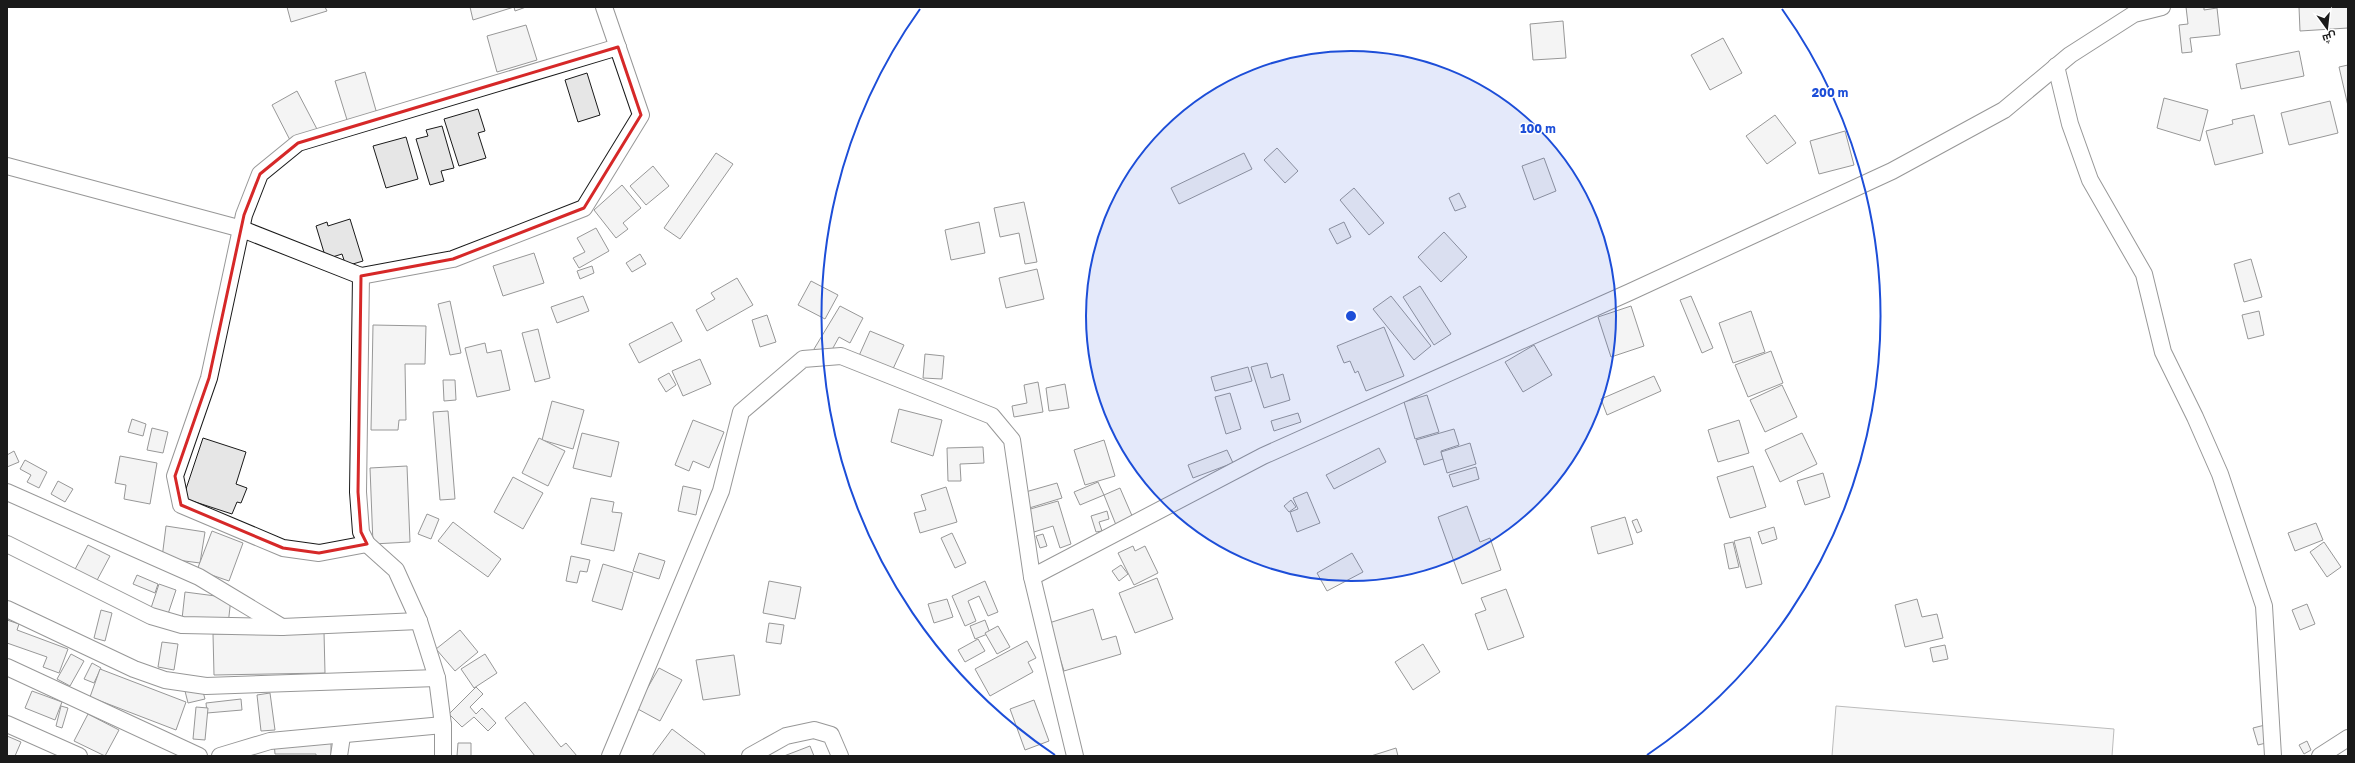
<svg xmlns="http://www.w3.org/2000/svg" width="2355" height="763" font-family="'Golos Text',Cairo,sans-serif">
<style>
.green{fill:#ededed;stroke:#6a6a6a}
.building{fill:#e6e6e6;stroke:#1a1a1a}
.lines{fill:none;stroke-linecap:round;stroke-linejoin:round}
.street-casing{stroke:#1a1a1a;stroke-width:18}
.street{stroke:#fff;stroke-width:16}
.marked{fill:none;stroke:#d62828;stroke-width:3;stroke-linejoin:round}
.ring{fill:none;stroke:#1d4ed8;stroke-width:2}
.centre{fill:#1d4ed8;stroke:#fff;stroke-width:2}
.ring-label{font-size:12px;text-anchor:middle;font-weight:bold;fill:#1d4ed8;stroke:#fff;stroke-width:3;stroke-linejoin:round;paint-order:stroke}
</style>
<rect width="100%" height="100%" fill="#fff"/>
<polygon class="green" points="1836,706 2114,729 2112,756 1832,756"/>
<g class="building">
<polygon points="287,7 325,7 327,11 291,22"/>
<polygon points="470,7 526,7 515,11 514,7 473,20"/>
<polygon points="2186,7 2204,7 2204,10 2217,8 2220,35 2190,38 2192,52 2182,53 2179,25 2188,24"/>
<polygon points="2299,7 2348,7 2348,28 2300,31"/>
<polygon points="1563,21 1566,58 1533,60 1530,24"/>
<polygon points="526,25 537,60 497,72 487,36"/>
<polygon points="1723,38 1742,73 1710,90 1691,55"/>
<polygon points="2299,51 2304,76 2241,89 2236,64"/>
<polygon points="2348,65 2348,106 2339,67"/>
<polygon points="365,72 377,114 348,123 335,81"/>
<polygon points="587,73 600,115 578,122 565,80"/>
<polygon points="297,91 318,131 292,144 272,105"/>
<polygon points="2164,98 2208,110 2200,141 2157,128"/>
<polygon points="2330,101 2338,133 2289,145 2281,113"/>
<polygon points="478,109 485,131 478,133 486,158 459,166 444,119"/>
<polygon points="1775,115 1796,143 1767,164 1746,136"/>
<polygon points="2254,115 2263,153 2215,165 2206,131 2233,124 2232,120"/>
<polygon points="442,126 454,168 441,171 444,181 430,185 416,139 428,136 426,130"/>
<polygon points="1845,131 1854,165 1819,174 1810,141"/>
<polygon points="406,137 418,179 386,188 373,146"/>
<polygon points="1277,148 1298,171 1285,183 1264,160"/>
<polygon points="716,153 733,164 680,239 664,228"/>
<polygon points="1244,153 1252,169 1179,204 1171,188"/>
<polygon points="1544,158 1556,191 1534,200 1522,166"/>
<polygon points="653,166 669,186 646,205 630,186"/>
<polygon points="622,185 641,208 623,223 628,229 616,238 594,210"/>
<polygon points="1354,188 1384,223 1369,235 1340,200"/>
<polygon points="1459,193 1466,207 1455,211 1449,198"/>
<polygon points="1024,202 1037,262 1025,264 1019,233 1000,237 994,208"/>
<polygon points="350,219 363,261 346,266 342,254 326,259 316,226 327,222 328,226"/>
<polygon points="979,222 985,253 951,260 945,230"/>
<polygon points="1344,222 1351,237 1337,244 1329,229"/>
<polygon points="596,228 609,251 579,268 573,258 585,252 577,238"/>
<polygon points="1444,232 1467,257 1441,282 1418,257"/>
<polygon points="534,253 544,283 503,296 493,266"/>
<polygon points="640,254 646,264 632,272 626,263"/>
<polygon points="2251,259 2262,297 2244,302 2234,264"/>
<polygon points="592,266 594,273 580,279 577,271"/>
<polygon points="1037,269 1044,299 1006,308 999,278"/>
<polygon points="737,278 753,305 707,331 696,310 715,299 711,293"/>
<polygon points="811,281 838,295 825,319 798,305"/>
<polygon points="1420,286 1451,334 1434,345 1403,297"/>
<polygon points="583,296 589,311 557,323 551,307"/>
<polygon points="1391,296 1431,346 1414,360 1373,309"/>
<polygon points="1691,296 1713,348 1702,353 1680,300"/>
<polygon points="450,301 461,353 450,355 438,304"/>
<polygon points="840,306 863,318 850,343 839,337 828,357 814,349"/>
<polygon points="1631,306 1644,346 1611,357 1598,317"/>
<polygon points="1751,311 1765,352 1733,363 1719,323"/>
<polygon points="2259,311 2264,335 2248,339 2242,315"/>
<polygon points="767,315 776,342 760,347 752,320"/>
<polygon points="672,322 682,341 639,363 629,344"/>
<polygon points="373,325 426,326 425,364 405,364 406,420 399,420 398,430 371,430"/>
<polygon points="1384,327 1404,376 1366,391 1358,371 1355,373 1350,361 1344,363 1337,346"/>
<polygon points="538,329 550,378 535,382 522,333"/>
<polygon points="870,331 904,345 892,371 858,358"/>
<polygon points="485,343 487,353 501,350 510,390 477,397 465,348"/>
<polygon points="1534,345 1552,375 1523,392 1505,362"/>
<polygon points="1771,351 1783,383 1748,397 1735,365"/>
<polygon points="925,354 944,356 942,379 923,378"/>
<polygon points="700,359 711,384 683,396 672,371"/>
<polygon points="1267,363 1271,378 1283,374 1290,400 1264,408 1251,367"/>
<polygon points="1248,367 1252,381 1215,391 1211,377"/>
<polygon points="669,373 676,385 666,392 658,379"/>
<polygon points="1654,376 1661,391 1607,415 1601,399"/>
<polygon points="443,380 455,380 456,400 444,401"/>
<polygon points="1038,382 1043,412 1014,417 1012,406 1027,403 1024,385"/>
<polygon points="1065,384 1069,408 1049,411 1046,388"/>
<polygon points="1782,385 1797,417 1765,432 1750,400"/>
<polygon points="1230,393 1241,429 1226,434 1215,397"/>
<polygon points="1427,395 1439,432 1415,439 1404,402"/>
<polygon points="552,401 584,410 573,449 542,440"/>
<polygon points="899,409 942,420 933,456 891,442"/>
<polygon points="448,411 455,499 440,500 433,412"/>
<polygon points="1298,413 1301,422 1274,431 1271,421"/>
<polygon points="132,419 146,424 143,436 128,432"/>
<polygon points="693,420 724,432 709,468 693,461 689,471 675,465"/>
<polygon points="1739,420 1749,453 1718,462 1708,430"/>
<polygon points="152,428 168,432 163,453 147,450"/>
<polygon points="1454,429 1459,445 1441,451 1443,459 1424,465 1416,440"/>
<polygon points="582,433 619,442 611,477 573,468"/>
<polygon points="1802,433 1817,464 1780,482 1765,450"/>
<polygon points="203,438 246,452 236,484 247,488 241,503 237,502 232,514 183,498"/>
<polygon points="539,438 565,451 548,486 522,473"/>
<polygon points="1104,440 1115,476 1085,485 1074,450"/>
<polygon points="1470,443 1476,464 1447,473 1441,452"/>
<polygon points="983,447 984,463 960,464 961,481 948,481 947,448"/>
<polygon points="1379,448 1386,462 1334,489 1326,475"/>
<polygon points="1227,450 1233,463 1193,478 1188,465"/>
<polygon points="14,451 19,462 7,467 7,455"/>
<polygon points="120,456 157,463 150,504 124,499 126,485 115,483"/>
<polygon points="25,460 47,472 39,488 27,482 31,475 20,469"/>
<polygon points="407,466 410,542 373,544 370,468"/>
<polygon points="1753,466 1766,507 1730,518 1717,477"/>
<polygon points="1476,467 1479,479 1453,487 1449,475"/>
<polygon points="1823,473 1830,497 1805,505 1797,481"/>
<polygon points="513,477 543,493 523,529 494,512"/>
<polygon points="58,481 73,489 65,502 51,494"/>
<polygon points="1098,482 1104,495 1120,488 1133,518 1116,525 1104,495 1080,505 1074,492"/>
<polygon points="1057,483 1062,498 1026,509 1022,493"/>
<polygon points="683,486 701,490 696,515 678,511"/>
<polygon points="946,487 957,522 920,533 914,513 926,510 921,495"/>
<polygon points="1307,492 1320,523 1297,532 1290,512 1298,509 1293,498"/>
<polygon points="591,498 614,502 612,512 622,513 614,551 581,544"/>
<polygon points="1291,500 1296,507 1289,512 1284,506"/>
<polygon points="1058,501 1071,544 1060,548 1053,526 1034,532 1027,510"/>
<polygon points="1467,506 1480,542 1490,538 1501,570 1462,584 1438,517"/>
<polygon points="1107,511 1109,519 1099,522 1102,531 1096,532 1091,516"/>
<polygon points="427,514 439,519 431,539 418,534"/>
<polygon points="1625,517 1633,544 1598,554 1591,527"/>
<polygon points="1637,519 1642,531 1637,533 1632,521"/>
<polygon points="453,522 501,559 488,577 438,541"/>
<polygon points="2316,523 2323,540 2295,551 2288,533"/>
<polygon points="166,526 205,532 200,563 162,558"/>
<polygon points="1774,527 1777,539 1762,544 1758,532"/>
<polygon points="212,531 243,543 229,581 197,570"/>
<polygon points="952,533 966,563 955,568 941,538"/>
<polygon points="1043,534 1047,546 1040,548 1036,536"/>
<polygon points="1750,537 1762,584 1746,588 1734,541"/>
<polygon points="1733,542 1739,567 1729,569 1724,544"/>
<polygon points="2324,542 2341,567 2327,577 2310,552"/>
<polygon points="88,545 110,556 95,584 73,573"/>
<polygon points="1133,546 1135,551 1145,546 1158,573 1134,585 1118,553"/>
<polygon points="639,553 665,561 659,579 633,571"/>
<polygon points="1352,553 1363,572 1327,591 1317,573"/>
<polygon points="571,556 590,560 587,572 580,571 577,583 566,581"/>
<polygon points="603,564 633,573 622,610 592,601"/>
<polygon points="1121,565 1128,574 1119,581 1112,571"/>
<polygon points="137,575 158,584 155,593 133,584"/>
<polygon points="1157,578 1173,619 1135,633 1119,593"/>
<polygon points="769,581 801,587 795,619 763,613"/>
<polygon points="985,581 998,612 988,616 979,596 968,601 976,621 965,626 952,596"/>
<polygon points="159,584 176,590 168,614 151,608"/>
<polygon points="1506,589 1524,637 1488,650 1475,614 1486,610 1481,598"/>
<polygon points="185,592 231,598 228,625 182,619"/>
<polygon points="947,599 953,617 934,623 928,604"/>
<polygon points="1917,599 1922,617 1937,614 1943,638 1905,647 1895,605"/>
<polygon points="2307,604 2315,624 2300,630 2292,610"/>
<polygon points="1093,609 1102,640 1116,636 1121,654 1064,671 1049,623"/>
<polygon points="101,610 112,613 105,641 94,638"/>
<polygon points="7,620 19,624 17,630 68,649 59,673 43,667 47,657 7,643"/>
<polygon points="985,620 990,633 975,639 970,626"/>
<polygon points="769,623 784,625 781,644 766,642"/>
<polygon points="998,626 1010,647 997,654 985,633"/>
<polygon points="460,630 478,652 455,671 436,649"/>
<polygon points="324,632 325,673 214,675 213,634"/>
<polygon points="978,639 985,651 965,662 958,650"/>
<polygon points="1027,641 1036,658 1028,662 1033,672 990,696 975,669"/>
<polygon points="162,642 178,644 174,670 158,667"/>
<polygon points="1423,644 1440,672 1413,690 1395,662"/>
<polygon points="1945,645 1948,659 1933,662 1930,648"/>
<polygon points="71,654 84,661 70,686 57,679"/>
<polygon points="485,654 497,673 474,688 461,669"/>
<polygon points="734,655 740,695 703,700 696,660"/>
<polygon points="92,663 101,668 94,683 84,679"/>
<polygon points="659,668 682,680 660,721 636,708"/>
<polygon points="100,669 186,702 176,730 90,697"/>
<polygon points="476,687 483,694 470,707 476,714 482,708 496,723 488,731 474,717 462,727 449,714"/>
<polygon points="202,688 205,699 188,703 185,691"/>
<polygon points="32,691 62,702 55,720 25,708"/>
<polygon points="270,693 275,730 261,731 257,695"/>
<polygon points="241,699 242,710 207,713 206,703"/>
<polygon points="1034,700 1049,741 1025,750 1010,709"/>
<polygon points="525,702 561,747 566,743 577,756 535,756 505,718"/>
<polygon points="61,706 68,708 62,728 56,726"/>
<polygon points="196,707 208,708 205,740 193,739"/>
<polygon points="88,714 119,730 105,756 74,741"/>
<polygon points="2265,725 2270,742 2258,745 2253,728"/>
<polygon points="672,729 705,754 704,756 652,756"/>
<polygon points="7,736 21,742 15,756 7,756"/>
<polygon points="331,741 331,756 316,756 316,754 275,754 274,742"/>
<polygon points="2307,741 2311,750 2304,754 2299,745"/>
<polygon points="458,743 471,743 471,756 457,756"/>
<polygon points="810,746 814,756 784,756"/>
<polygon points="1396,748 1398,756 1371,756"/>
</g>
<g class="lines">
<g class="street-casing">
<g id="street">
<polyline points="2056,66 2070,124 2090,180 2144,274 2163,352 2195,417 2220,474 2264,606 2273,756"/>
<polyline points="7,166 242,229 361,276 453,259 584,208 641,115 604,7"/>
<polyline points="361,276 358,492 361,532 367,544 396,570 419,621 437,678 443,725 443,756"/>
<polyline points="7,492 199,577 282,627"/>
<polyline points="7,544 151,616 182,625 282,627 419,621"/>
<polyline points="367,544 319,553 283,548 181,505 175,476 209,378 244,215 260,174 298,143 618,47"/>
<polyline points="7,609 134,669 165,680 206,686 437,678"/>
<polyline points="7,667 199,756"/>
<polyline points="7,724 79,756"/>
<polyline points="220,756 270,741 443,725"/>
<polyline points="339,756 342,736"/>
<polyline points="610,756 721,491 741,412 803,359 841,356 992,416 1012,440 1032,577"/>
<polyline points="750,756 786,736 814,730 831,735 840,756"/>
<polyline points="1075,756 1032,577 1263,456 1630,292 1892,171 2004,110 2070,55 2134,14 2162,7"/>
<polyline points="2320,756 2348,738"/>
</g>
</g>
<use href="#street" class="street"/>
</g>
<path d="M0 0H2355V763H0ZM618 47 641 115 584 208 453 259 361 276 358 492 361 532 367 544 319 553 283 548 181 505 175 476 209 378 244 215 260 174 298 143Z" fill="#fff" fill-opacity=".55" fill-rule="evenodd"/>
<path class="marked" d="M618 47 641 115 584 208 453 259 361 276 358 492 361 532 367 544 319 553 283 548 181 505 175 476 209 378 244 215 260 174 298 143Z"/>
<circle cx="1351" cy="316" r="265" fill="#1d4ed8" fill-opacity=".12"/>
<g class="ring">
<circle cx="1351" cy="316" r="265"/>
<path d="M1055 755A529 529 0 0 1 920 9M1782 9A529 529 0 0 1 1647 755"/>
</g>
<circle cx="1351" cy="316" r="6" class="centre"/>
<g class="ring-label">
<text x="1830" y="97">200 m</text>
<text x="1538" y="133">100 m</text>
</g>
<rect width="2355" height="763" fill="none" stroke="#1a1a1a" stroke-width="16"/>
<g transform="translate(2327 28) rotate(165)" stroke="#ffffff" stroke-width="3" paint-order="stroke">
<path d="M0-3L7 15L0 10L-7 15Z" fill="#1a1a1a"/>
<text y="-6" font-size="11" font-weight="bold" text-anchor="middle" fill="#1a1a1a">ش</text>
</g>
</svg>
